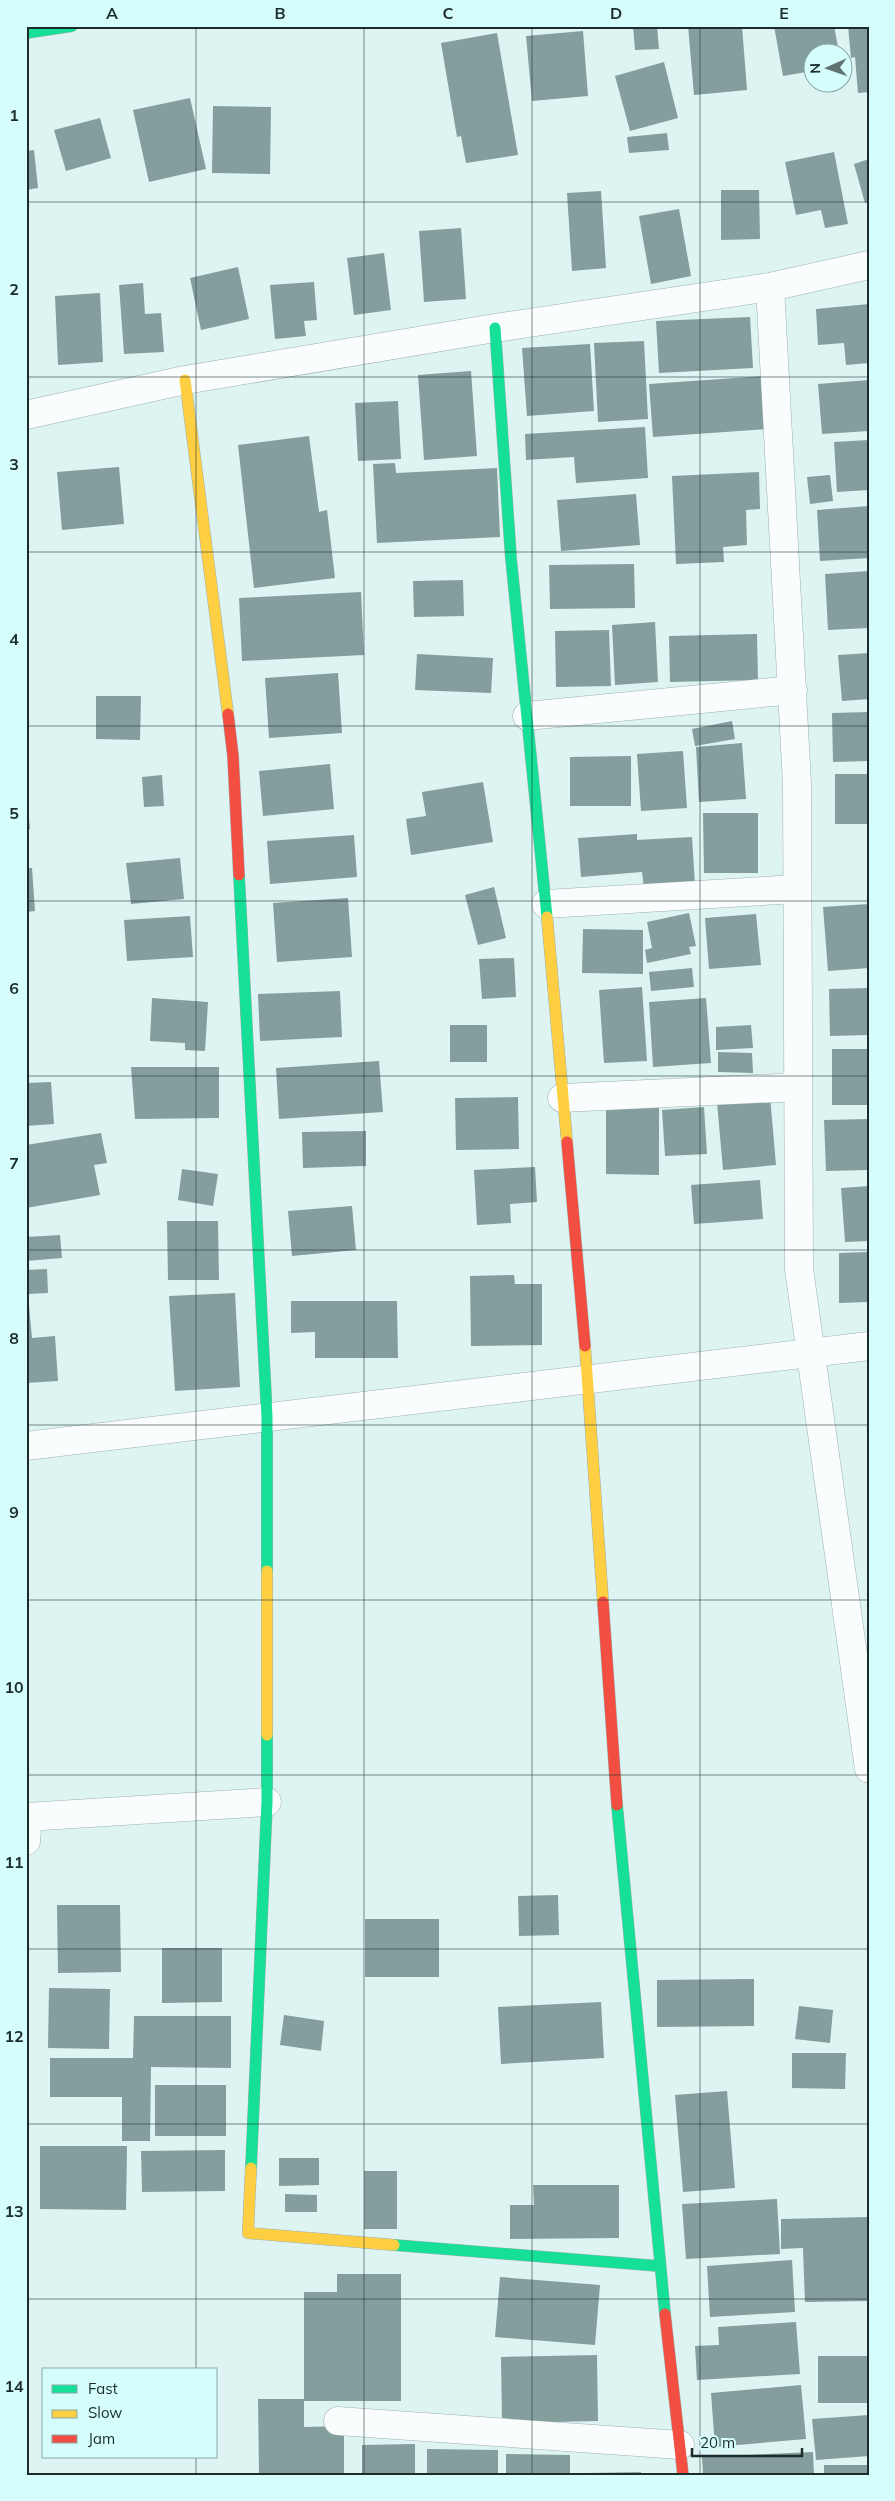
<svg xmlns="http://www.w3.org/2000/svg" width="895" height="2501" font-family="Mulish,sans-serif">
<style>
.building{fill:#839e9d}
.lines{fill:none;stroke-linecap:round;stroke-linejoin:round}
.street-casing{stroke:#9eb0af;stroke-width:29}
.fast-casing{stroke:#9eb0af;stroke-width:12}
.slow-casing{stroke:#9eb0af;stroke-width:12}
.jam-casing{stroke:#9eb0af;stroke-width:12}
.street{stroke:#fafdfd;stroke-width:28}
.fast{stroke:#16e098;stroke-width:11}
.slow{stroke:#ffcf43;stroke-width:11}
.jam{stroke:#f24e42;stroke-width:11}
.grid{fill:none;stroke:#1c2c2b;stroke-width:1;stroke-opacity:0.55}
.neatline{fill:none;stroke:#1c2c2b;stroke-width:2}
.grid-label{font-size:16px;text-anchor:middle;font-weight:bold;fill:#1c2c2b}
</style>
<rect width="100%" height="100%" fill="#ddf4f3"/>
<g class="building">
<polygon points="633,26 657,26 659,49 635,50"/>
<polygon points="688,26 742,26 747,90 694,95"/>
<polygon points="774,26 834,26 839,52 812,52 812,71 783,76"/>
<polygon points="848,26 869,26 869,92 858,93 855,57 851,58"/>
<polygon points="583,31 588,96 532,101 526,36"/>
<polygon points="497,33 518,155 466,163 461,136 457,137 441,43"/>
<polygon points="664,62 678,118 630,131 615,76"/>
<polygon points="190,98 206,169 149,182 133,110"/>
<polygon points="213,106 271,107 270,174 212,173"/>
<polygon points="100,118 111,158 66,171 54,130"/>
<polygon points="667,133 669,150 629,153 627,137"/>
<polygon points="34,150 38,188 26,190 26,151"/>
<polygon points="834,152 848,224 825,228 821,210 796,215 785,162"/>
<polygon points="869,159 869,202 865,203 854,164"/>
<polygon points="721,190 759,190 760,239 721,240"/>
<polygon points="601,191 606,268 572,271 567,193"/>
<polygon points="679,209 691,276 651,284 639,216"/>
<polygon points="461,228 466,299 424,302 419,231"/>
<polygon points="384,253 391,310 354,315 347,258"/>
<polygon points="238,267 249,319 201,330 190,278"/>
<polygon points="314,282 317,320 304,321 306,336 275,339 270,285"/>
<polygon points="143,283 145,314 161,313 164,352 124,354 119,285"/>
<polygon points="100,293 103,362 58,365 55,296"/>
<polygon points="869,304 869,363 846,365 844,343 818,345 816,309"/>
<polygon points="750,317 753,368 659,373 656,321"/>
<polygon points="644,341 648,419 598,422 594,343"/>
<polygon points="590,344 594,411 527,416 522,348"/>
<polygon points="471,371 477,456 424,460 418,375"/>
<polygon points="764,376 768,429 653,437 649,384"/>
<polygon points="869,380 869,431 822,434 818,384"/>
<polygon points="398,401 401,459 358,461 355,403"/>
<polygon points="645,427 648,478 576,483 574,457 526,460 525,434"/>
<polygon points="309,436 319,512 327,510 335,578 254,588 238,445"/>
<polygon points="869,440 869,490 837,492 834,442"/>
<polygon points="395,463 396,473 497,468 500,537 377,543 373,464"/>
<polygon points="119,467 124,524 62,530 57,472"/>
<polygon points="759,472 760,509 746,510 747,545 723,547 724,562 676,564 672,476"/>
<polygon points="830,475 833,501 810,504 807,477"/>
<polygon points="636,494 640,545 561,551 557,500"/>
<polygon points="869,506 869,558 820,561 817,510"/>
<polygon points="634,564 635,608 550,609 549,565"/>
<polygon points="869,571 869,628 828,630 825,574"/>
<polygon points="463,580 464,616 414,617 413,581"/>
<polygon points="361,592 364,655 242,661 239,598"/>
<polygon points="655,622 658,682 615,685 612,625"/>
<polygon points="609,630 611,686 556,687 555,631"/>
<polygon points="757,634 758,680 670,682 669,636"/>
<polygon points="869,653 869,699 842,701 838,655"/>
<polygon points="417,654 493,658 491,693 415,690"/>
<polygon points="338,673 342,733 269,738 265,678"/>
<polygon points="96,696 141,696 140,740 96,739"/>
<polygon points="869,712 869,761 833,762 832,713"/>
<polygon points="732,721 735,739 695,746 692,729"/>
<polygon points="742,743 746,799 699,802 696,747"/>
<polygon points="683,751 687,808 641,811 637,754"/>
<polygon points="631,756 631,806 570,806 570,757"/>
<polygon points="330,764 334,809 263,816 259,771"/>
<rect x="835" y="774" width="34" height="50"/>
<polygon points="162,775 164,806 144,807 142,777"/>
<polygon points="483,782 493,842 411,855 406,819 426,816 422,792"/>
<polygon points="26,790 30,829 26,829"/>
<polygon points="703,813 758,813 758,873 704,873"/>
<polygon points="637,834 637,840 692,837 695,885 644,889 642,872 581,877 578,838"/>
<polygon points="354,835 357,877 270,884 267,841"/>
<polygon points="180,858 184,899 131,904 126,863"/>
<polygon points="26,868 32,868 35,911 26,912"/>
<polygon points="494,887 506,938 478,945 465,895"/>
<polygon points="348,898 352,957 277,962 273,903"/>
<polygon points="869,904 869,968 828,971 823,907"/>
<polygon points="689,913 696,946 689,947 691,954 647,963 645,950 652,948 647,922"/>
<polygon points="756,914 761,965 709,969 705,918"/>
<polygon points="190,916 193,957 127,961 124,920"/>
<polygon points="583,929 643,930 643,974 582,973"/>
<polygon points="514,958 516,997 482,999 479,959"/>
<polygon points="692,968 694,987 651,991 649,972"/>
<polygon points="642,987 647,1061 604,1063 599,990"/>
<polygon points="869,988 869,1035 830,1036 829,989"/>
<polygon points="340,991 342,1037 260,1041 258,994"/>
<polygon points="152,998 208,1002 205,1051 185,1050 185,1043 150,1041"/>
<polygon points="706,998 711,1063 653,1067 649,1002"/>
<rect x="450" y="1025" width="37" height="37"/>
<polygon points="751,1025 753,1048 716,1050 716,1027"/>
<rect x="832" y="1049" width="37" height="56"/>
<polygon points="718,1052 752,1053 753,1073 718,1072"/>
<polygon points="379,1061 383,1112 279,1119 276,1068"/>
<polygon points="131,1067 219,1067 219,1118 135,1119"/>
<polygon points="51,1082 54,1124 26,1126 26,1083"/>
<polygon points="770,1096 776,1165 723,1170 717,1102"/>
<polygon points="518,1097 519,1149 456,1150 455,1098"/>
<polygon points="606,1106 659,1107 659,1175 606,1174"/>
<polygon points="704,1107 707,1154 665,1156 662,1110"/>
<polygon points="869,1119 869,1170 826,1171 824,1120"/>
<polygon points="366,1131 366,1166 303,1168 302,1132"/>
<polygon points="101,1133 107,1163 94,1165 100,1195 26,1208 26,1145"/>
<polygon points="535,1167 537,1202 510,1204 511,1223 477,1225 474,1170"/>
<polygon points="182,1169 218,1174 213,1206 178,1200"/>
<polygon points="760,1180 763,1219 694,1224 691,1185"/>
<polygon points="869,1186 869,1241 845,1242 841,1188"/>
<polygon points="352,1206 356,1250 292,1256 288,1211"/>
<polygon points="167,1221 218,1221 219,1280 168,1280"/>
<polygon points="60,1235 62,1258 26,1261 26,1237"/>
<polygon points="869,1252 869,1302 839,1303 839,1253"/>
<polygon points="47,1269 48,1293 28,1294 32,1338 55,1336 58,1381 26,1383 26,1270"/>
<polygon points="514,1275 515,1284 542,1284 542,1345 471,1346 470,1276"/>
<polygon points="235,1293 240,1387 175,1391 169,1296"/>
<polygon points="291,1301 397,1301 398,1358 315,1358 315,1332 291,1333"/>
<polygon points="558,1895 559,1935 519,1936 518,1896"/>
<polygon points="57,1905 120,1905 121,1972 58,1973"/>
<rect x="365" y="1919" width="74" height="58"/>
<polygon points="162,1948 222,1948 222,2002 162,2003"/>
<polygon points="754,1979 754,2026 657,2027 657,1980"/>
<polygon points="49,1988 110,1989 109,2049 48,2048"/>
<polygon points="601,2002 604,2058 501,2064 498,2007"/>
<polygon points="799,2006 833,2010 830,2043 795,2039"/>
<polygon points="284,2015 324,2021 321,2051 280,2045"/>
<polygon points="134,2016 231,2016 231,2068 151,2067 150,2141 122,2141 122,2097 50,2097 50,2058 133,2058"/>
<polygon points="792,2053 846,2053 845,2089 792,2088"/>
<rect x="155" y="2085" width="71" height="51"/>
<polygon points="727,2091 735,2188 683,2192 675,2095"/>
<polygon points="40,2146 127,2146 126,2210 40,2209"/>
<polygon points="225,2150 225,2191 142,2192 141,2151"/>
<polygon points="279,2158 319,2158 319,2185 279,2186"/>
<rect x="364" y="2171" width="33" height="58"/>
<polygon points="533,2185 619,2185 619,2238 510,2239 510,2205 534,2205"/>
<polygon points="285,2194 317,2195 317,2212 285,2212"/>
<polygon points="777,2199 780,2254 686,2259 682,2204"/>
<polygon points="869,2217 869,2301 805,2302 803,2248 781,2249 781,2219"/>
<polygon points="792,2260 795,2312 710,2317 707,2266"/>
<polygon points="337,2274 401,2274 401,2401 304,2401 304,2427 344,2426 344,2475 259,2475 258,2399 304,2399 304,2292 337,2292"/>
<polygon points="500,2277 600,2285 595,2345 495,2337"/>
<polygon points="796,2322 800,2374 697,2380 695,2346 719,2345 718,2327"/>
<polygon points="597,2355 598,2421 502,2423 501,2357"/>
<rect x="818" y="2356" width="51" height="47"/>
<polygon points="801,2385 806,2439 715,2447 711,2393"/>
<polygon points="869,2415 869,2456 816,2460 812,2419"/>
<polygon points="415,2444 415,2475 362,2475 362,2445"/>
<polygon points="427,2449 498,2450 498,2475 427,2475"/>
<polygon points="813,2452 814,2475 703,2475 702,2457"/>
<polygon points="506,2454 570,2455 570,2475 506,2475"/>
<rect x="824" y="2465" width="45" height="10"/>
<polygon points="641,2472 641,2475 587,2475 587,2473"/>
</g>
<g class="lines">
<g class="street-casing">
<g id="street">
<polyline points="770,287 797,784 799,1269 869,1769"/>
<polyline points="26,415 185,380 495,328 770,287 869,265"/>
<polyline points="527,716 793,690"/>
<polyline points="546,904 797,889"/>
<polyline points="562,1098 798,1087"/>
<polyline points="26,1446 869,1346"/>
<polyline points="26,1817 267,1802"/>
<polyline points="26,1841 28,1817"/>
<polyline points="338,2421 680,2445"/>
</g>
</g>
<g class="fast-casing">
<g id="fast">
<polyline points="26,33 72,26"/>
<polyline points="495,328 511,558 547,917"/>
<polyline points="239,875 267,1417 267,1571"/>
<polyline points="617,1805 665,2314"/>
<polyline points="251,2168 267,1802 267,1735"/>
<polyline points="394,2245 659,2266"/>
</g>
</g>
<g class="slow-casing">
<g id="slow">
<polyline points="185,380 228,714"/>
<polyline points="547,917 567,1142"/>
<polyline points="585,1346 603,1602"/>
<polyline points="267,1571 267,1735"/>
<polyline points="251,2168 248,2233 394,2245"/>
</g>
</g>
<g class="jam-casing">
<g id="jam">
<polyline points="228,714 233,756 239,875"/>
<polyline points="567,1142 585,1346"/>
<polyline points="603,1602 617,1805"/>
<polyline points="665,2314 683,2475"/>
</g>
</g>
<use href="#street" class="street"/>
<use href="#fast" class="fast"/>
<use href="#slow" class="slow"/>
<use href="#jam" class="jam"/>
</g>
<path class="grid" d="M196 26V2370M364 26V2475M532 26V2475M700 26V2475M26 202H869M26 377H869M26 552H869M26 726H869M26 901H869M26 1076H869M26 1250H869M26 1425H869M26 1600H869M26 1775H869M26 1949H869M26 2124H869M26 2299H869M196 2457V2475"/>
<rect width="895" height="2501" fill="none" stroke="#d4fdfb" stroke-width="55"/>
<rect x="42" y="2368" width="175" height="90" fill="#d4fdfb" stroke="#8aa9a8"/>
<rect x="52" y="2385" width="25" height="8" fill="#16e098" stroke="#8aa9a8"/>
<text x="88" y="2394" font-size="15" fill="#1c2c2b">Fast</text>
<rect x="52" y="2410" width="25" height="8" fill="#ffcf43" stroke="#8aa9a8"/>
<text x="88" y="2418" font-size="15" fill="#1c2c2b">Slow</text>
<rect x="52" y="2435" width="25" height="8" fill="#f24e42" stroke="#8aa9a8"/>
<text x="88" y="2444" font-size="15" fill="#1c2c2b">Jam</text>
<g transform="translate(828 68) rotate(268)"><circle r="24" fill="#d4fdfb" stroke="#8aa9a8"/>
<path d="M0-4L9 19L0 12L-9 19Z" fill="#607271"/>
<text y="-8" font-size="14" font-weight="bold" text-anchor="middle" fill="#1c2c2b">N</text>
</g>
<path d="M692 2448v8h110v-8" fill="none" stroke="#1c2c2b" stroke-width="2.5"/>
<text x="700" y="2448" font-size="15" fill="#1c2c2b" stroke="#d4fdfb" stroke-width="4" paint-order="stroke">20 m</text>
<rect x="28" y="28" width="840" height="2446" class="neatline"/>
<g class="grid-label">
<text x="112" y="19">A</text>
<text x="280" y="19">B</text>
<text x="448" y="19">C</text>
<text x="616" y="19">D</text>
<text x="784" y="19">E</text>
<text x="14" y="121">1</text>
<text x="14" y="295">2</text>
<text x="14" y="470">3</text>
<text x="14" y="645">4</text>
<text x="14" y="819">5</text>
<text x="14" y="994">6</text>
<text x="14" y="1169">7</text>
<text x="14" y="1344">8</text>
<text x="14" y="1518">9</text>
<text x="14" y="1693">10</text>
<text x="14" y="1868">11</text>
<text x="14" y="2042">12</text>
<text x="14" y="2217">13</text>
<text x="14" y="2392">14</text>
</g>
</svg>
